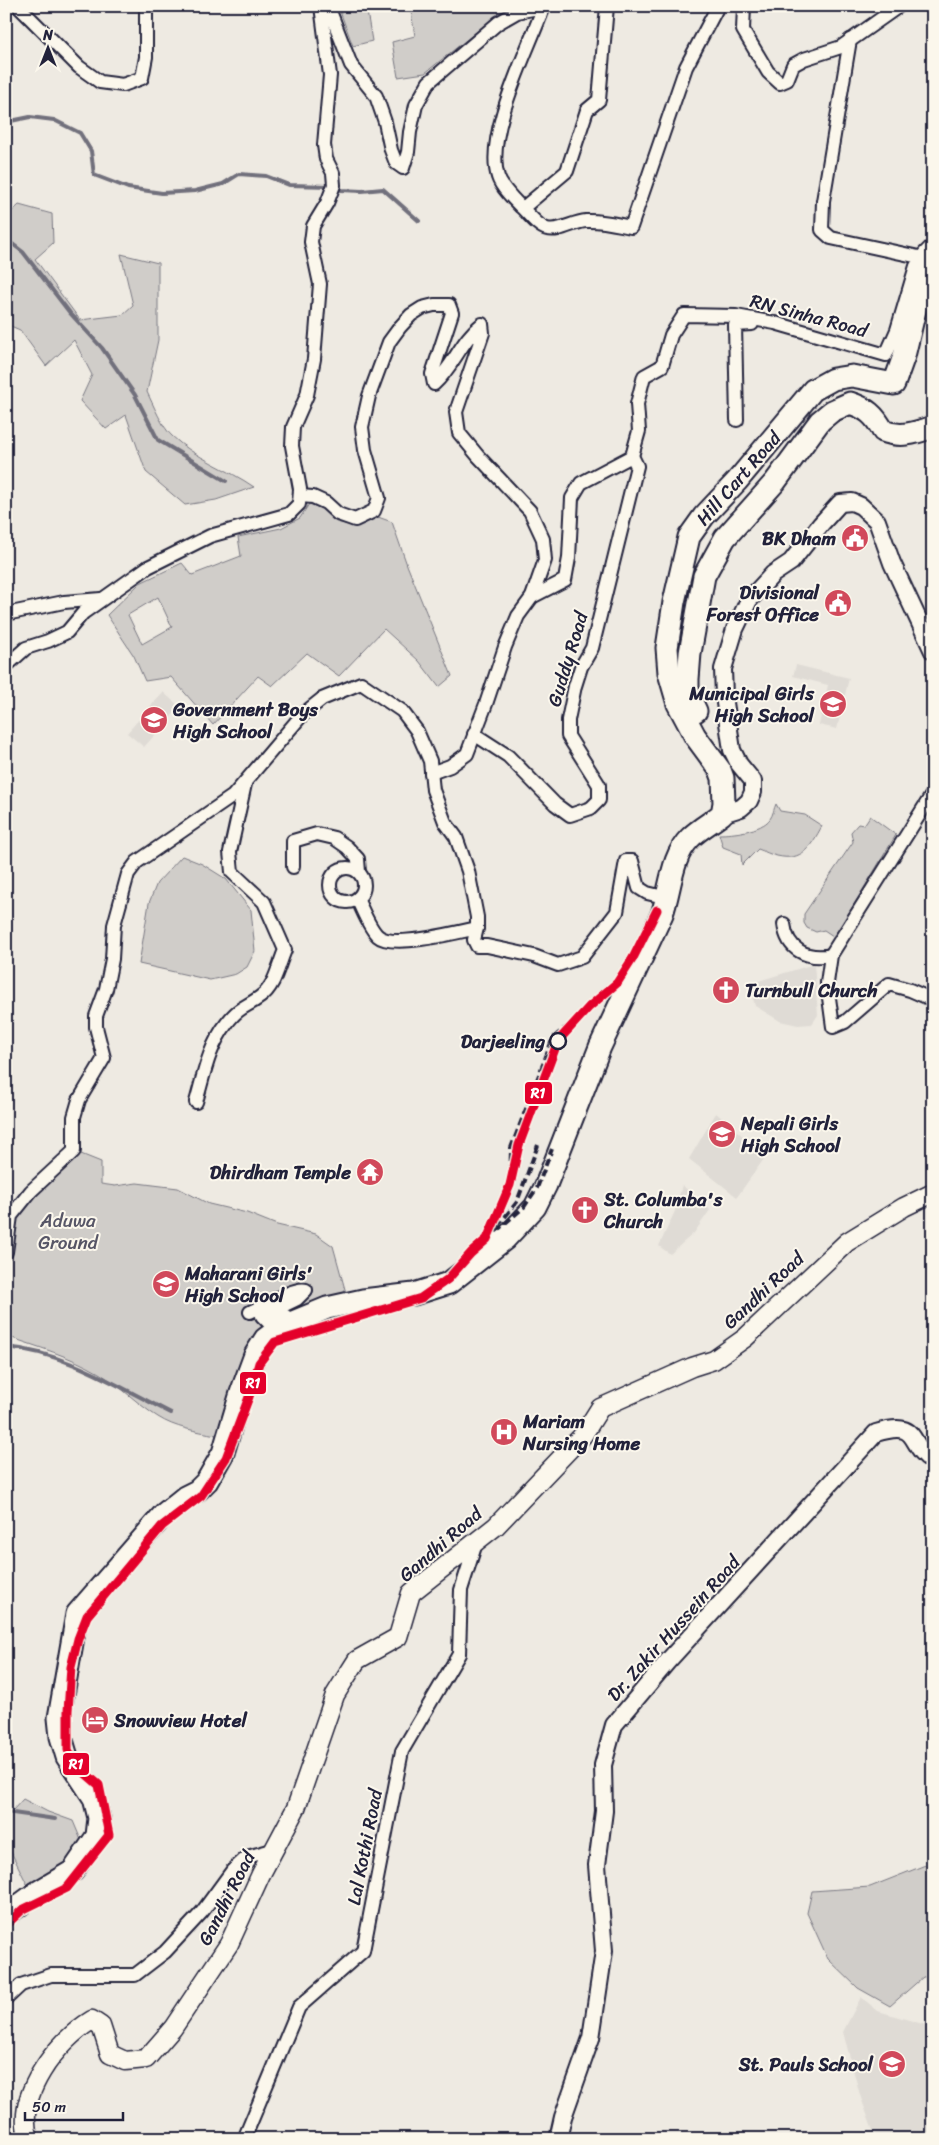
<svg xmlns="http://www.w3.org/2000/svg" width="939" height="2145" font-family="Sriracha,sans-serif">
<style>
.built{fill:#dfdbd5}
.green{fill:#d0cdc9;stroke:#797882;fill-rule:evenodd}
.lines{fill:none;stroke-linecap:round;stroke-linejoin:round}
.stream{stroke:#716f7c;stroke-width:4}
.minor-casing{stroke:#22223b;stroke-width:16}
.tertiary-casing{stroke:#22223b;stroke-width:20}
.secondary-casing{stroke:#22223b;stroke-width:21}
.trunk-casing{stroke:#22223b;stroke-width:25}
.minor{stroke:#fbf7ec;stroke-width:12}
.tertiary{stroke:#fbf7ec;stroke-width:16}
.secondary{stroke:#fbf7ec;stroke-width:18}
.trunk{stroke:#fbf7ec;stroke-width:21}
.rail{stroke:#22223b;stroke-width:4;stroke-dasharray:8 4;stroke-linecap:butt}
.rail-1-casing{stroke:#fbf7ec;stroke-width:12}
.rail-1{stroke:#e4002b;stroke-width:9}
.stop-dot{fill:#fbf7ec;stroke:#22223b;stroke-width:2.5}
.labels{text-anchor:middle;stroke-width:4;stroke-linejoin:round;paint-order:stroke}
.street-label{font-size:19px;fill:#22223b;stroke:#fbf7ec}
.poi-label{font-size:19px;font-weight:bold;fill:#22223b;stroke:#fbf7ec;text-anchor:start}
.stop-label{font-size:19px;font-weight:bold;fill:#22223b;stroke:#fbf7ec;text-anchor:end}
.park-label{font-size:19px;fill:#565566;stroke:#fbf7ec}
.line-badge{stroke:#fbf7ec;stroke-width:2}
.badge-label{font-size:14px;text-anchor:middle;font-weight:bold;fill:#fff}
</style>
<rect width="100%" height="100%" fill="#eeeae2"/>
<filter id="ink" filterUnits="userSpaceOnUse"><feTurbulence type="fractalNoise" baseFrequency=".02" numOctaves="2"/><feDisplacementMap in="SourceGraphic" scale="10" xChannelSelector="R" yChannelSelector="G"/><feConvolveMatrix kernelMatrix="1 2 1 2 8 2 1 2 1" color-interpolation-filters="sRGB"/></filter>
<g filter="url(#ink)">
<g class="built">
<polygon points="796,665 849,678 837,729 819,725 828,685 793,676"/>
<polygon points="163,692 180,707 144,747 127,733"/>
<polygon points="814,964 818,1015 812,1024 798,1025 780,1021 755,1006 749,984"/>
<polygon points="716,1113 766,1156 737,1197 689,1159"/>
<polygon points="682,1185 710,1210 694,1233 670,1254 659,1246 675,1211"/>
<polygon points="861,1997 878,2011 933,2027 933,2139 876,2139 860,2095 843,2032"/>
</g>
<g class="green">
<polygon points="338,6 366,6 372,41 353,46"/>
<polygon points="410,6 517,6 501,12 425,73 398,77 392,42 415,36"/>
<path d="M19 205 52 214 53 243 35 259 80 320 122 315 133 305 121 254 158 263V340L147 392C153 404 162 427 172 436 195 458 228 469 254 487L216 500 185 505 146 472 126 415 106 429 80 401 92 375 74 340 46 366 20 330 6 324V217Z"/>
<path d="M309 504 323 509 336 522 355 526 378 517 392 522 407 565 452 676 439 687 419 661 384 629 339 676 307 653 272 686 258 676 213 725 171 677 145 681 134 656 107 615 140 583 182 563 192 575 241 556 238 537 281 528 300 518ZM158 597 172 627 142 644 128 615Z"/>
<path d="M776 804 780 811 805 815 822 826C811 846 803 862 777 856 771 855 764 851 758 849L742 865 741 854 723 847 719 834C733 834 761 831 770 819 773 815 774 808 776 804Z"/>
<polygon points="870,816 896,835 839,929 833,936 824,930 816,932 807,928 804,923 804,914 853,842 851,832 858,824 864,825"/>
<polygon points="182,856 202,864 226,879 251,910 255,951 247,967 236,974 210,980 139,964 149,903 157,883"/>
<path d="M81 1154 101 1162V1184L115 1186 137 1183 178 1188 209 1204 247 1213 277 1225 316 1234 333 1246 346 1293 312 1304 269 1328 216 1435C196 1431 175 1428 158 1417 137 1404 121 1386 99 1373 70 1356 38 1347 6 1336V1270L16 1217 56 1174Z"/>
<polygon points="23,1799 48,1812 73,1821 81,1840 66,1868 28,1886 6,1842 6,1808 13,1810"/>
<polygon points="933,1862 933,1977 923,1977 890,2006 858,1988 828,1959 807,1913 812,1891 870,1887"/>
</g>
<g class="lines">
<g class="stream">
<polyline points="6,122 30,117 54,120 80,133 91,151 94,175 128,188 162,193 195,191 223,184 239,174 266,176 289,185 331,186 341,190 362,191 383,189 419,221"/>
<polyline points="6,239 23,252 70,313 102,348 135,395 158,440 226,481"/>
<path d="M6 1347C65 1352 119 1387 171 1413"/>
<polyline points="6,1812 55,1819"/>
</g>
<g class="minor-casing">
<g id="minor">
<polyline points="18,6 79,67 100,82 123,85 142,78 146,57 146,6"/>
<polyline points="328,6 351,65 376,96 385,122 391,150 396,163 403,168 408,152 410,132 416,105 429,82 498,23 517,12 543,7"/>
<path d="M544 6C529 49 484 134 498 177 501 187 513 199 521 207 528 213 538 227 547 229 561 232 572 222 586 221 602 220 616 224 631 227L686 67 718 6"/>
<polyline points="744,6 743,30 768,72 780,83 787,80 793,65 804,59 841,47 899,6"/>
<polyline points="850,40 823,201 822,230 831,238 919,257"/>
<polyline points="523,208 567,171 587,110 599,100 607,6"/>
<polyline points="737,420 735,325 752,324"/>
<path d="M300 496 313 497 326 503 338 514 355 520 374 511 379 498 365 450 362 427 369 396 389 342 400 327 411 315 422 308 434 305H449L452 313 432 374 434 384C454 366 461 340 482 324L483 333 456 412 459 433 478 456 530 511 543 539 545 560 532 597 518 616 505 647 486 704 467 754 450 766 431 773"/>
<polyline points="532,597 565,580 569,558 572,498 581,483 632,456 639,431 637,404 644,376 662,366 671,335 684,315 736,316 775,323 886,355 897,330 916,266"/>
<polyline points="6,614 64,602 101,599"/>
<polyline points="6,666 26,648 48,641 67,632 83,613 148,567 210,536 289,514 299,504 300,489 292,446 293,427 307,395 314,359 320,284 311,242 313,226 327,203 334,185 333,173 326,159 324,145 330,75 321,6"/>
<polyline points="474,734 508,756 555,804 570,815 591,808 599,800 599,785 568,736 568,720 575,686 581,667 592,648 637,466 632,456"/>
<polyline points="933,793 831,955 827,983 833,1027 845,1022 889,984 910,990 933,1000"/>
<polyline points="293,867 293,841 317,834 334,838 347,847 358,859 359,872"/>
<circle cx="347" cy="885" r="17"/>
<path d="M357 899C363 910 369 928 378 936 392 949 459 932 477 928L474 940 477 946H487L534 956 558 965 582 957 617 912 626 861H632L639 888 647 893 668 898"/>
<path d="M784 924C787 950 807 960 831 955"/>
<path d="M196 1102C204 1074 209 1046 227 1023 240 1006 245 1008 260 997 275 987 278 966 285 950L264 902 232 872 230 852 245 784"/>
<polyline points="6,1252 11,1216 31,1191 74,1151 74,1117 79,1100 104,1058 96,1027 96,1016 106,989 112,959 114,925 128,874 137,862 233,796 302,715 322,699 361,683 402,711 417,731 430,761 433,790 445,822 456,837 468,871 477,917 477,928"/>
<path d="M250 1312C262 1307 295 1286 306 1290L297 1299 262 1316 268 1322 286 1316"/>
<polyline points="6,1999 21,1985 51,1975 135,1975 165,1952 202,1912 232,1871 247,1857 276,1849"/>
<polyline points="244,2139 299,2007 363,1951 402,1751 459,1654 461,1590 477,1540"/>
</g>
</g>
<g class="tertiary-casing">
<g id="tertiary">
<polyline points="722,814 741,808 749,801 753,792 753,781 739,764 732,750 724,696 723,669 735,629 749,600 773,574 791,562 821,524 840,503 852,502 861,506 877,521 892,563 933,651"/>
<path d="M558 2139 563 2117 591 2038 604 1951 597 1865 604 1811 603 1765 614 1725 667 1662 876 1433C922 1419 906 1445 933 1461"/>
</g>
</g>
<g class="secondary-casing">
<path id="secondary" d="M29 2139C14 2096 57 2041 92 2020L101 2026 110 2054 125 2061 146 2059 173 2028 229 1944 261 1874 296 1808 335 1695 343 1682 357 1660 398 1637 411 1593 496 1526 583 1435 600 1408 692 1367 714 1360 745 1338 847 1242 904 1207 933 1193"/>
</g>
<g class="trunk-casing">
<g id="trunk">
<path d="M696 711 688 694V679L690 653 704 576 725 538 775 482 820 421 832 411 850 403C866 408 875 415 883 431 901 438 915 433 933 427"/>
<path d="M6 1915 36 1893 73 1871 97 1836 99 1818 94 1798 67 1757 61 1737 59 1718 77 1614 164 1514 185 1497 197 1491 207 1481 223 1453 241 1393 255 1355 265 1339 281 1327 327 1308 363 1300 414 1294 449 1283 505 1239 535 1207 546 1185 600 1047 662 914C671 889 671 857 690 838 699 829 712 822 722 814L724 803 723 778 720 770 695 736 678 704 669 673 667 648 674 602 689 537 704 516 737 481 813 390 833 379 852 376 894 384 904 356 928 256 933 251"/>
</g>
</g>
<use href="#minor" class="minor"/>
<use href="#tertiary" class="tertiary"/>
<use href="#secondary" class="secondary"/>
<use href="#trunk" class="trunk"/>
<g class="rail">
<polyline points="538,1145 517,1202 487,1239 524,1207 537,1188 552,1149"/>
<polyline points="510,1185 511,1148 553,1038 589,1007"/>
</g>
<g class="rail-1-casing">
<polyline id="rail-1" points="6,1925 22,1910 67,1888 109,1835 99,1785 78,1767 68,1750 68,1711 71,1667 78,1639 87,1616 162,1526 201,1496 226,1458 249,1397 259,1363 275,1342 421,1298 448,1279 471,1253 487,1239 510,1185 519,1145 558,1041 589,1007 617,983 633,958 657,910"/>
</g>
<use href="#rail-1" class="rail-1"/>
</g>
</g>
<defs>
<g id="civic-disc" transform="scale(1.4375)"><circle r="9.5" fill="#d1495b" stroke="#fbf7ec"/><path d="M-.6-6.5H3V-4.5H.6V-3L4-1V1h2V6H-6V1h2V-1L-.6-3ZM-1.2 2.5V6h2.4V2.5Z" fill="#fff"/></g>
<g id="school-disc" transform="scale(1.4375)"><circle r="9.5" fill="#d1495b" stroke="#fbf7ec"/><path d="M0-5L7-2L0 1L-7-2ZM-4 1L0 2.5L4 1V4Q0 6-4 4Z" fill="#fff"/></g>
<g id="church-disc" transform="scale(1.4375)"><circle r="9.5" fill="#d1495b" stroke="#fbf7ec"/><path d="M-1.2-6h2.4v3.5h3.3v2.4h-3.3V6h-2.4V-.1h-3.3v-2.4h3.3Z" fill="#fff"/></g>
<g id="temple-disc" transform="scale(1.4375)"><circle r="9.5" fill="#d1495b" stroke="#fbf7ec"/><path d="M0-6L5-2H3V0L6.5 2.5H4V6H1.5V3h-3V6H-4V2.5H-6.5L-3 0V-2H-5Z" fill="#fff"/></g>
<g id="hospital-disc" transform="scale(1.4375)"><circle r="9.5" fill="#d1495b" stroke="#fbf7ec"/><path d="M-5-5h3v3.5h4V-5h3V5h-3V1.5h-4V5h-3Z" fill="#fff"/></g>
<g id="hotel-disc" transform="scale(1.4375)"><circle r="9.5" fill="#d1495b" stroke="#fbf7ec"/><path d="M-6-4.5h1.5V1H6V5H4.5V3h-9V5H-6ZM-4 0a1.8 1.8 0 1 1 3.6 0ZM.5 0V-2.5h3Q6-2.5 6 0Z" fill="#fff"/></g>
</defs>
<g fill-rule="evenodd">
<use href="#civic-disc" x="855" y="538"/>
<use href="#civic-disc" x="838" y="603"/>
<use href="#school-disc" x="833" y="704"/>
<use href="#school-disc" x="154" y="720"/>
<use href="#church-disc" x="726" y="990"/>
<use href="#school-disc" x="722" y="1134"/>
<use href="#temple-disc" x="370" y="1172"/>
<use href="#church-disc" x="585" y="1210"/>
<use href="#school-disc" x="166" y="1284"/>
<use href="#hospital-disc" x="504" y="1432"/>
<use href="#hotel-disc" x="95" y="1720"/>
<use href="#school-disc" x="892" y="2064"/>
</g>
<circle class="stop-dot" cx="558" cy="1041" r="8"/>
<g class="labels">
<g class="street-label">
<text transform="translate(809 315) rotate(15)" y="7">RN Sinha Road</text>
<text transform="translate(738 478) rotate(-49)" y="7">Hill Cart Road</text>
<text transform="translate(567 659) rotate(-73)" y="7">Guddy Road</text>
<text transform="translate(763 1290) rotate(-43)" y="7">Gandhi Road</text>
<text transform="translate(440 1544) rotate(-41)" y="7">Gandhi Road</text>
<text transform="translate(673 1628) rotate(-48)" y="7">Dr. Zakir Hussein Road</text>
<text transform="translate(364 1847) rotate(-79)" y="7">Lal Kothi Road</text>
<text transform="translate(226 1898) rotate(-63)" y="7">Gandhi Road</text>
</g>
<g class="poi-label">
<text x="836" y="545" text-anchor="end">BK Dham</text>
<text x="819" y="599" text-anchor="end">Divisional<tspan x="819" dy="22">Forest Office</tspan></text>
<text x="814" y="700" text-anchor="end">Municipal Girls<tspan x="814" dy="22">High School</tspan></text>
<text x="173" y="716">Government Boys<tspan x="173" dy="22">High School</tspan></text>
<text x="745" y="997">Turnbull Church</text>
<text x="741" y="1130">Nepali Girls<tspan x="741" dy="22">High School</tspan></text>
<text x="351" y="1179" text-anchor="end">Dhirdham Temple</text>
<text x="604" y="1206">St. Columba's<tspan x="604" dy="22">Church</tspan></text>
<text x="185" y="1280">Maharani Girls'<tspan x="185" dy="22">High School</tspan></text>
<text x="523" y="1428">Mariam<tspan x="523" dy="22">Nursing Home</tspan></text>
<text x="114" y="1727">Snowview Hotel</text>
<text x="873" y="2071" text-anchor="end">St. Pauls School</text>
</g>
<g class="stop-label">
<text x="545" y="1048">Darjeeling</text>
</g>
<g class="park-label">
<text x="68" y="1227">Aduwa<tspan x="68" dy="22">Ground</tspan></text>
</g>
</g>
<g class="line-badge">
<rect x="524" y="1081" width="29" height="24" rx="5" fill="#e4002b"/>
<rect x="239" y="1371" width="28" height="24" rx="5" fill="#e4002b"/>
<rect x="62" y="1752" width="28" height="24" rx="5" fill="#e4002b"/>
</g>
<g class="badge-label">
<text x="538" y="1098">R1</text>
<text x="253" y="1388">R1</text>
<text x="76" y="1769">R1</text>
</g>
<rect width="939" height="2145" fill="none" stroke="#fbf7ec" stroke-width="25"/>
<rect x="12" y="12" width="914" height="2120" fill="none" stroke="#22223b" stroke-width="2" filter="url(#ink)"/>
<g transform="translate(48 48)" stroke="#fbf7ec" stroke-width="4" paint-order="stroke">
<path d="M0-4L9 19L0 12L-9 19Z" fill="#22223b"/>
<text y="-8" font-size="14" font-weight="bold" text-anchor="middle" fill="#22223b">N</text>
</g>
<path d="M25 2112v8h98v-8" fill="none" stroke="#22223b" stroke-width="2.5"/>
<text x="32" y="2112" font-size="15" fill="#22223b" stroke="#fbf7ec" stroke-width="4" paint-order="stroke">50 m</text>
</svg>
